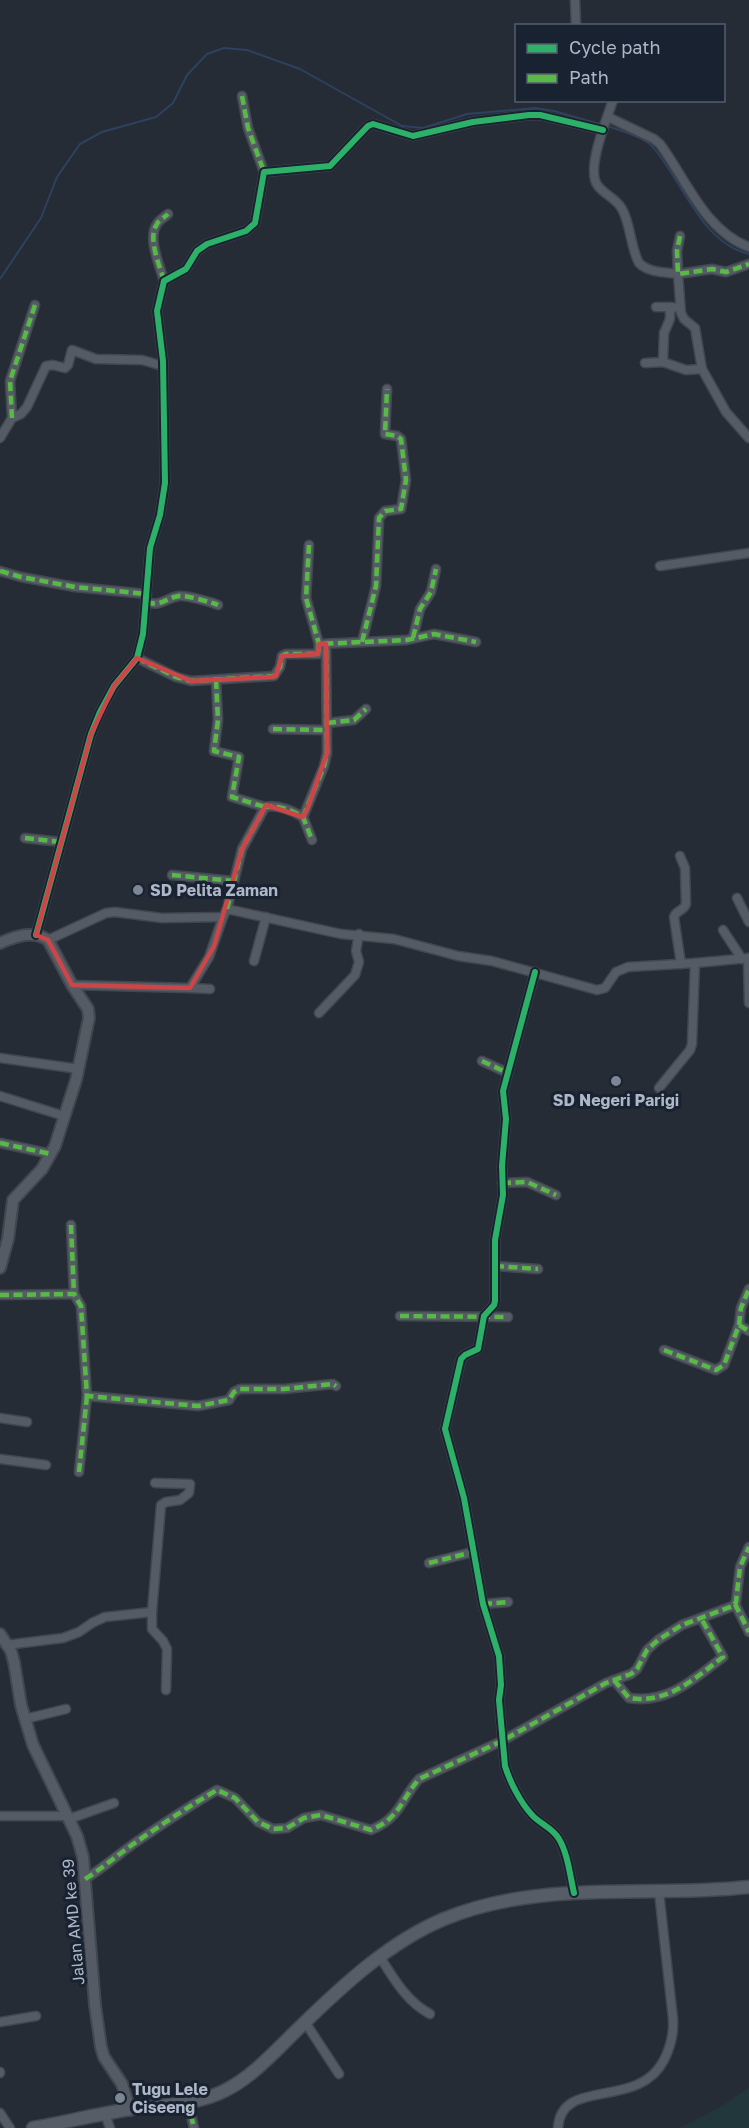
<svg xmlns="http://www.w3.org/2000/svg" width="749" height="2128" font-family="'Golos Text',sans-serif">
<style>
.green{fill:#22373b}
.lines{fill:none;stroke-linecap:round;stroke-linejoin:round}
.stream{stroke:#2e415f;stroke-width:2}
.minor-casing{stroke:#41474e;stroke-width:11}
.tertiary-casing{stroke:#41474e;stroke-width:14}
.primary-casing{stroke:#424851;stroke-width:15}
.minor{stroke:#555b64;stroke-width:8}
.tertiary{stroke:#555b64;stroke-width:10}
.primary{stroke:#575d66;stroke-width:12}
.quiet{stroke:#58b947;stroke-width:4.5;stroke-dasharray:9 4.5;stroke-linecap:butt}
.cycleway-casing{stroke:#182230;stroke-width:10}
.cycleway{stroke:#2db169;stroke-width:6}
.marked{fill:none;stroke:#ce4548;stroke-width:4.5;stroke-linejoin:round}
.poi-dot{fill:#7d8695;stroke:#182230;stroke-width:2}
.labels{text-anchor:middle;stroke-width:6;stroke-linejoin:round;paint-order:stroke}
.poi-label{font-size:16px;font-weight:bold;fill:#adb7c8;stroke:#182230;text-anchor:start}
.street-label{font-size:16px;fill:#adb7c8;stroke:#182230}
</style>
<rect width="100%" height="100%" fill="#252c35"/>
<polygon class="green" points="749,2088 749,2128 680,2128 722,2106"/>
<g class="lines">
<g class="stream">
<path d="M608 126C620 131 637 135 647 142 656 148 662 159 668 168 689 199 709 245 749 254"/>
<polyline points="0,279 41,218 57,177 80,144 102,132 156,117 173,103 187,75 207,54 224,48 247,50 300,69 402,126 423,128 467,114 535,108 554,111 603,125"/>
</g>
<g class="minor-casing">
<g id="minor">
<polyline points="575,0 576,26"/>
<polyline points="242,96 248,128 264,172"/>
<path d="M613 100C607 119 585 170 598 186 605 195 617 199 622 209 631 225 630 246 639 263 649 273 665 272 678 274L681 313 684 319 695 328 702 369 726 412 749 438"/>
<path d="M608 117 654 139 660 144C686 179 705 231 749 247"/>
<polyline points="680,236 677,251 678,274 712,269 726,272 749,264"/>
<path d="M164 281C160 266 147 238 157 224 159 220 165 217 168 214"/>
<polyline points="656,307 670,307"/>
<polyline points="663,362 664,333 670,319 670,307 680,308"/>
<polyline points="645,363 663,362 686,370 702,369"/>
<polyline points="12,418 10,381 35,305"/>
<polyline points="0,438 12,418 21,414 27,407 46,366 53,365 65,368 68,365 72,350 96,359 142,360 163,366"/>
<polyline points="309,545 306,598 319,644"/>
<polyline points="660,566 749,553"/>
<polyline points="0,571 21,577 75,587 147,594"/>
<path d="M146 602C162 607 165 598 179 596 186 595 211 602 218 605"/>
<polyline points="413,638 420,609 431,592 436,569"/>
<polyline points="362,642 376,586 379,518 385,511 401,509 406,480 401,439 397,436 385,434 387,389"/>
<polyline points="137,658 176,677 191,681 274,676 280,667 282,656 286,654 318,654 319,644 407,640 434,634 476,642"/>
<polyline points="216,680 218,720 214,751 239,757 232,797 265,807"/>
<polyline points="327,723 354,720 366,709"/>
<polyline points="273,729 327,730"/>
<polyline points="303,817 324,766 327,753 326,644"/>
<polyline points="25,838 61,842"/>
<path d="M680 856 685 868 686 904C684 911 676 910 674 917L681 964"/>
<polyline points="172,875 233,881"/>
<polyline points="737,898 749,922"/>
<path d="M227 909 242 849 265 807C277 804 293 811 303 817L312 840"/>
<polyline points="723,930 742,959"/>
<polyline points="36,935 91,734 100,712 114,686 137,658 143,634 150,548 160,515 165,483 163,361 157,311 164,281 186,269 197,251 207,244 246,231 255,223 264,172 330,166 368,126 373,124 413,136 473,122 529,115 540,115 603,130"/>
<polyline points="48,940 106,913 115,912 162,918 223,917 227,909 341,934 394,939 458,956 492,961 597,990 605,988 616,972 628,967 695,963 749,958"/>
<polyline points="748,958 749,1003"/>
<polyline points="254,961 266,917"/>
<path d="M535 972 503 1091 506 1119 502 1166 503 1195 495 1240V1301L494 1305 484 1316 478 1349 465 1355 461 1359 445 1429 464 1498 483 1604 499 1656 501 1685 499 1700 505 1766C510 1782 520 1802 532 1815 540 1824 553 1828 559 1839 568 1854 570 1876 574 1893"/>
<polyline points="72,985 190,988 209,957 223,917"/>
<polyline points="190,988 210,989"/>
<polyline points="319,1013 355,975 359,962 356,951 359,934"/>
<polyline points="0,1058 79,1069"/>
<polyline points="482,1061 508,1073"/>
<polyline points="659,1088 690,1050 692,1044 695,963"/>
<polyline points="0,1096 64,1116"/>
<polyline points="0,1143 51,1154"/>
<polyline points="502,1183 527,1182 556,1195"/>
<polyline points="71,1225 74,1294"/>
<polyline points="495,1266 538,1269"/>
<polyline points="0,1295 74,1294 81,1306 87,1396 198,1406 229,1400 234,1392 240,1389 284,1389 333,1384 336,1386"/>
<polyline points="400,1316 508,1317"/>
<polyline points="739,1325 741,1308 749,1289"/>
<polyline points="664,1350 716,1370 724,1365 739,1325 749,1331"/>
<polyline points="0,1418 27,1422"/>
<polyline points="0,1459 46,1465"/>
<polyline points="79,1472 87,1396"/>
<polyline points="429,1563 473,1552"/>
<polyline points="483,1604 508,1602"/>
<polyline points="735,1604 749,1632"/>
<polyline points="152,1612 152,1629 163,1641 167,1649 166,1690"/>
<polyline points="6,1645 63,1638 79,1632 92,1623 105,1617 152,1612 161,1505 166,1502 180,1500 189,1493 190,1484 155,1483"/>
<path d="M614 1680 629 1698C668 1704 694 1679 723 1657L701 1618"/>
<polyline points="25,1719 66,1709"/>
<polyline points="0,1816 67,1816"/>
<polyline points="69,1819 114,1803"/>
<path d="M85 1879C106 1866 122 1851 142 1838 167 1821 191 1805 217 1790L235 1798 258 1822 273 1829 287 1828 304 1818 321 1815 371 1830C401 1817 400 1801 419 1779L502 1741 606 1683 631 1674 637 1669 647 1650 658 1640 682 1625 733 1606 736 1602 740 1567 749 1547"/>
<path d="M380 1957C394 1979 407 2002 430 2014"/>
<polyline points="0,2022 36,2016"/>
<polyline points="305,2022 339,2074"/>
<polyline points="0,2072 0,2073"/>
<polyline points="188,2102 194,2128"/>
<polyline points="0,2113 10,2128"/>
<polyline points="105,2114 110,2128"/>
<path d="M558 2128C561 2076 638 2111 664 2060 671 2046 674 2034 673 2019L659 1892"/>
</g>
</g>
<g class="tertiary-casing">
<g id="tertiary">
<path d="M0 943C16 936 33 930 48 940L72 985 88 1009 89 1018 76 1080 55 1146 42 1169 13 1200 8 1239 0 1268"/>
<polyline points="0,1634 11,1651 14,1662 21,1705 33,1745 77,1836 83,1857 95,2005 101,2047 104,2057 122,2084 130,2110"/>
</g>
</g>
<g class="primary-casing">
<path id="primary" d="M33 2128C66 2122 98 2114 131 2109 161 2105 196 2105 224 2091 253 2077 277 2049 300 2027 342 1986 389 1942 444 1919 540 1879 648 1898 749 1887"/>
</g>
<use href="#minor" class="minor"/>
<use href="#tertiary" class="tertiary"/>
<use href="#primary" class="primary"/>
<g class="quiet">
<polyline points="242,96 248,128 264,172"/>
<polyline points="680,236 677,251 678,274 712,269 726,272 749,264"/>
<path d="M164 281C160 266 147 238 157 224 159 220 165 217 168 214"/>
<polyline points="12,418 10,381 35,305"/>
<polyline points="309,545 306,598 319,644"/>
<polyline points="0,571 21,577 75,587 147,594"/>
<path d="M146 602C162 607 165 598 179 596 186 595 211 602 218 605"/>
<polyline points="413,638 420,609 431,592 436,569"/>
<polyline points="362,642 376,586 379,518 385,511 401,509 406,480 401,439 397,436 385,434 387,389"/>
<polyline points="137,658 176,677 191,681 274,676 280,667 282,656 286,654 318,654 319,644 407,640 434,634 476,642"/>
<polyline points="216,680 218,720 214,751 239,757 232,797 265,807"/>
<polyline points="327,723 354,720 366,709"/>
<polyline points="273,729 327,730"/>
<polyline points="303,817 324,766 327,753 326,644"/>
<polyline points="25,838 61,842"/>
<polyline points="172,875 233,881"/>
<path d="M227 909 242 849 265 807C277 804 293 811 303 817L312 840"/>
<polyline points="482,1061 508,1073"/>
<polyline points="0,1143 51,1154"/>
<polyline points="502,1183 527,1182 556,1195"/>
<polyline points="71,1225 74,1294"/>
<polyline points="495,1266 538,1269"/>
<polyline points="0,1295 74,1294 81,1306 87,1396 198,1406 229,1400 234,1392 240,1389 284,1389 333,1384 336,1386"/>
<polyline points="400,1316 508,1317"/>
<polyline points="739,1325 741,1308 749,1289"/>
<polyline points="664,1350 716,1370 724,1365 739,1325 749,1331"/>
<polyline points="79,1472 87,1396"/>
<polyline points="429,1563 473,1552"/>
<polyline points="483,1604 508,1602"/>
<polyline points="735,1604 749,1632"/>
<path d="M614 1680 629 1698C668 1704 694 1679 723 1657L701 1618"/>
<path d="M85 1879C106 1866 122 1851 142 1838 167 1821 191 1805 217 1790L235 1798 258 1822 273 1829 287 1828 304 1818 321 1815 371 1830C401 1817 400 1801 419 1779L502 1741 606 1683 631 1674 637 1669 647 1650 658 1640 682 1625 733 1606 736 1602 740 1567 749 1547"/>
<polyline points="188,2102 194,2128"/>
</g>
<g class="cycleway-casing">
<g id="cycleway">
<polyline points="36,935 91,734 100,712 114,686 137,658 143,634 150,548 160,515 165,483 163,361 157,311 164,281 186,269 197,251 207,244 246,231 255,223 264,172 330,166 368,126 373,124 413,136 473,122 529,115 540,115 603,130"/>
<path d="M535 972 503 1091 506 1119 502 1166 503 1195 495 1240V1301L494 1305 484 1316 478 1349 465 1355 461 1359 445 1429 464 1498 483 1604 499 1656 501 1685 499 1700 505 1766C510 1782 520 1802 532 1815 540 1824 553 1828 559 1839 568 1854 570 1876 574 1893"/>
</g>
</g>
<use href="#cycleway" class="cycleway"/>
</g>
<path class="marked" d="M319 644H326L327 753 308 807 303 817 266 805 242 849 214 946 190 988 72 985 48 940 36 935 91 734 114 686 137 658 191 681 269 677 276 676 282 656 318 654Z"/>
<g class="poi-dot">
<circle cx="138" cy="890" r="6"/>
<circle cx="616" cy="1081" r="6"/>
<circle cx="120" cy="2098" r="6"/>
</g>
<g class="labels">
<g class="poi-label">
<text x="150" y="896">SD Pelita Zaman</text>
<text x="616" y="1106" text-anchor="middle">SD Negeri Parigi</text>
<text x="132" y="2095">Tugu Lele<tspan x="132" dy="18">Ciseeng</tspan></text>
</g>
<g class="street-label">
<text transform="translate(73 1922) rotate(-95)" y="6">Jalan AMD ke 39</text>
</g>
</g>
<rect x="515" y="24" width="210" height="78" fill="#182230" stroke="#545e6d" stroke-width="1.5"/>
<rect x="527" y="44" width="30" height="9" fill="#2db169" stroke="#545e6d" stroke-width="1.5"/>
<text x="569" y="54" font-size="18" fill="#adb7c8">Cycle path</text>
<rect x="527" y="74" width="30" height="9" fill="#58b947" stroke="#545e6d" stroke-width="1.5"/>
<text x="569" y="84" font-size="18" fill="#adb7c8">Path</text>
</svg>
